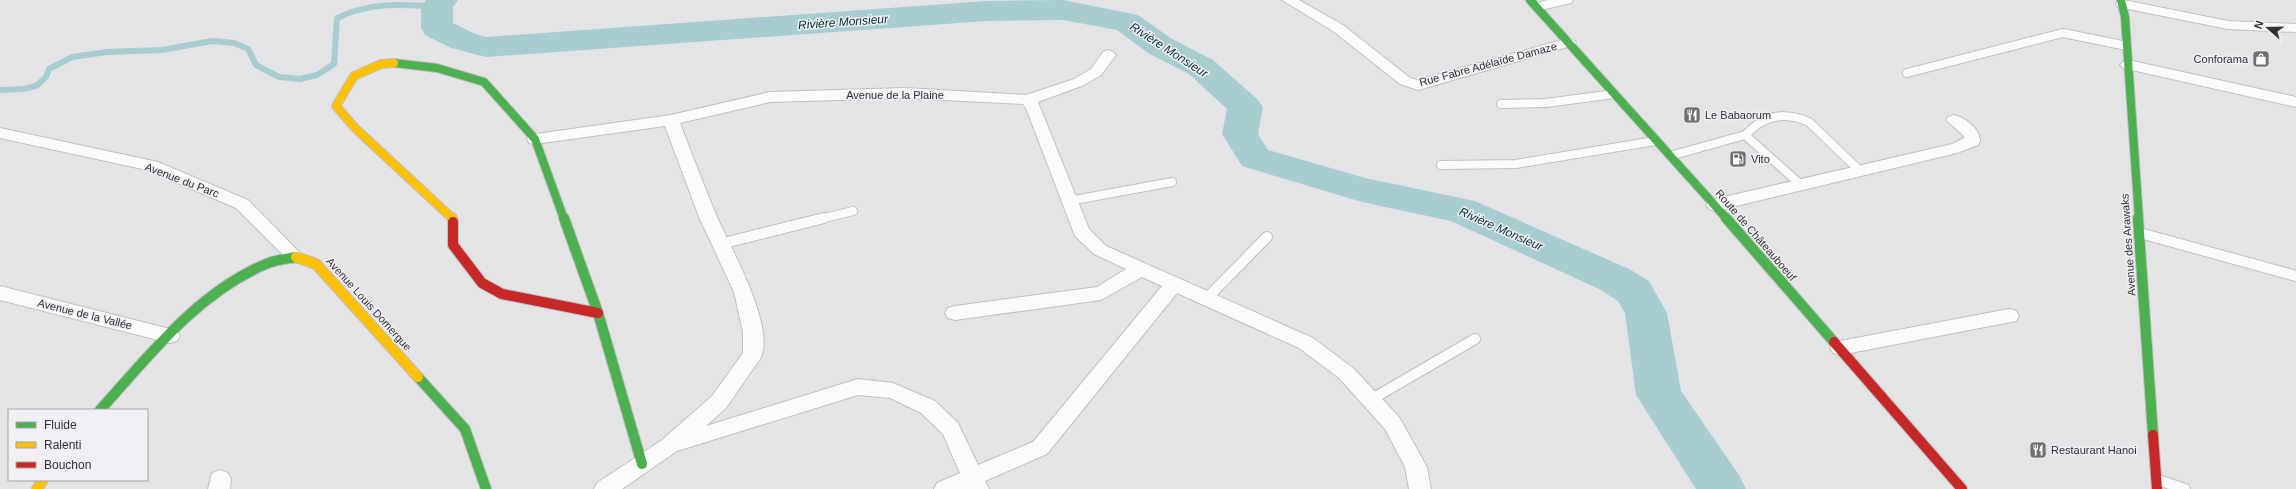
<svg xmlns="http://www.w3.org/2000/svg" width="2296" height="489" font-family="Arial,sans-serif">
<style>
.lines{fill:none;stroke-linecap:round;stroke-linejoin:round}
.stream{stroke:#a7cdd0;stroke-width:6}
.river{fill:#a7cdd0;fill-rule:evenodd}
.lane-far1-casing{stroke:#c0c0c2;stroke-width:10}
.lane-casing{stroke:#c0c0c2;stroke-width:12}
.street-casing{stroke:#c0c0c2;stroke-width:2}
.fast-far1-casing{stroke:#c0c0c2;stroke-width:10}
.fast-casing{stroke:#c0c0c2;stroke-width:12}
.slow-far1-casing{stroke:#c0c0c2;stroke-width:10}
.slow-casing{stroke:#c0c0c2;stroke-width:12}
.jam-casing{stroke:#c0c0c2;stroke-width:12}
.lane-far1{stroke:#fbfbfb;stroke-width:8}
.lane{stroke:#fbfbfb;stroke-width:10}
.street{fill:#fbfbfb;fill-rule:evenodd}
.fast-far1{stroke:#4caf50;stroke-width:8}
.fast{stroke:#4caf50;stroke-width:10}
.slow-far1{stroke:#ffc107;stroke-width:8}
.slow{stroke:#ffc107;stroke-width:10}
.jam{stroke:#c62828;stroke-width:10}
.labels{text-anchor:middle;stroke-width:3;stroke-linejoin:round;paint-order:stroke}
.poi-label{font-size:11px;fill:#313032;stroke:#f2eff4;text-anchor:start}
.street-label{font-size:11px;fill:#313032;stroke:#f2eff4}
.water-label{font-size:12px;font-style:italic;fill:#003436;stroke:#f2eff4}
</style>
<rect width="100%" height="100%" fill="#e4e3e6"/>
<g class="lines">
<path class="stream" d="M0 90 23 89 36 86 46 77 49 69 72 57 107 52 162 50 212 41 234 43 248 49 256 65 279 77 300 79 317 75 334 64 337 18C370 2 402 4 437 7"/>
<polygon class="river" points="426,0 458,0 453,7 453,23 475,34 486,37 987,1 1063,0 1138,15 1172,39 1213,60 1257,99 1263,107 1258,134 1268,150 1365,178 1475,201 1629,269 1649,281 1667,313 1681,391 1739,475 1746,489 1696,489 1636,395 1625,313 1618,301 1599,289 1451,221 1362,202 1242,166 1222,134 1227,109 1189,74 1148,53 1117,30 1063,20 987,21 486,57 451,48 425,35 421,28 421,7"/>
<g class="lane-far1-casing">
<g id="lane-far1">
<polyline points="1907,73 2063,33 2127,46"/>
<polyline points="1501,104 1546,103 1614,94"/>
<path d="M1745 135C1750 131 1754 126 1760 123 1775 113 1794 115 1809 122L1860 171"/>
<polyline points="1670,156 1745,135 1801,185"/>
<polyline points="1441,165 1516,164 1655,141"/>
<polyline points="1069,201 1172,182"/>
<polyline points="820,219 853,211"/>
</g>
</g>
<g class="lane-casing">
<g id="lane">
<polyline points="2140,233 2296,276"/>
<polyline points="720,244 824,218"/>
<polyline points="1207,298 1267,237"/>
<polyline points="1372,399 1475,339"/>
<polyline points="2158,480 2185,489"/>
</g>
</g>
<g class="street-casing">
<g id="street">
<polygon points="1282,0 1299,0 1343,25 1410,78 1418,80 1569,38 1576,42 1574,45 1418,90 1400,84 1333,31"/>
<polygon points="1548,0 1573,0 1571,3 1537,11 1530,7 1532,4"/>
<polygon points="2124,0 2228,21 2296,24 2296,32 2228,29 2118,7 2116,4 2118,1"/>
<path d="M1108 50 1113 52 1116 55 1101 75 1084 85 1038 102 1089 229 1106 246 1313 338 1353 368 1399 417 1427 467 1431 489H1409L1405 467 1385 429 1339 378 1299 348 1177 293 1047 454 985 481 989 489H934L937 483 960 473 943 434 921 413 890 398 858 395 677 451 622 489H594L597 483 662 440 712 396 743 353V332L734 292 699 217 665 126 535 144 529 143 527 139 529 135 671 115 770 92 905 88 1026 95 1074 79 1091 69 1103 52ZM905 98 1023 104 1026 108 1075 236 1094 254 1126 269 1097 287 955 306 948 308 945 313 948 318 955 320 1101 300 1142 277 1162 286 1033 442 978 465 958 423 935 401 893 383 858 379 706 426 726 408 760 359C777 328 730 247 717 217 704 186 692 154 680 123L770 102Z"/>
<polygon points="2128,60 2296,97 2296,107 2123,68 2120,65 2123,62"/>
<path d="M1954 115C1966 118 1980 129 1980 141L1978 145 1957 153 1715 211 1709 209 1706 205 1709 201 1715 199 1952 144 1964 138V136L1946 120 1948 117Z"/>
<polygon points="0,128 158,162 248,200 304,257 301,261 295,263 289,261 236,208 147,170 0,138"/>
<polygon points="0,286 170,329 177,331 180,336 177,341 170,343 0,300"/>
<polygon points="2009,309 2016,311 2019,316 2016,321 1840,355 1833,353 1830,348 1833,343 1840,341"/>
<polygon points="220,470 228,473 231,479 230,489 208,489 212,473"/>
</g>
</g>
<g class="fast-far1-casing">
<g id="fast-far1">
<polyline points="1530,0 1727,219"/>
<polyline points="2121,0 2125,17 2139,219"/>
<polyline points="394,63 437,68 484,82 535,139 564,219"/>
</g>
</g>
<g class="fast-casing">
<g id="fast">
<polyline points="564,218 598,313 642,464"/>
<polyline points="1726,218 1834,342"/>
<polyline points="2138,218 2153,435"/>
<polyline points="418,377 465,429 486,489"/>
<path d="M100 410C149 356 197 293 266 264 275 260 286 259 296 257"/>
</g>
</g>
<g class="slow-far1-casing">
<polyline id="slow-far1" points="394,63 381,64 354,76 336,106 355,128 453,219"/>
</g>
<g class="slow-casing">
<g id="slow">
<polyline points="452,218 453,222"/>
<polyline points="296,257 316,264 418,377"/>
<polyline points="37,489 43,480"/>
</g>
</g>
<g class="jam-casing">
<g id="jam">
<polyline points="453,222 453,245 482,283 502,294 598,313"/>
<polyline points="1834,342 1962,489"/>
<polyline points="2153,435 2157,489"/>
</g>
</g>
<use href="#lane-far1" class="lane-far1"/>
<use href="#lane" class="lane"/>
<use href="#street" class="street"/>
<use href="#fast-far1" class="fast-far1"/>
<use href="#fast" class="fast"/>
<use href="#slow-far1" class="slow-far1"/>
<use href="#slow" class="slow"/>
<use href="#jam" class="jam"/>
</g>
<defs>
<g id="shop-square" transform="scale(0.9)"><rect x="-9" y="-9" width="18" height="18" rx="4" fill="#706f71" stroke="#f2eff4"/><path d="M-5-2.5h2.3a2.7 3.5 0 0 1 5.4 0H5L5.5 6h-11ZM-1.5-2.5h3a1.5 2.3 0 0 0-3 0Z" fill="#fff"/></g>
<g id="restaurant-square" transform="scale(0.9)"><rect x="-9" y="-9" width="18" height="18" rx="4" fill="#706f71" stroke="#f2eff4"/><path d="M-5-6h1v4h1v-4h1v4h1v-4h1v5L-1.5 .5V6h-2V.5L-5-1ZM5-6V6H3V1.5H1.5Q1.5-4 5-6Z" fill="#fff"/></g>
<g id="fuel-square" transform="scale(0.9)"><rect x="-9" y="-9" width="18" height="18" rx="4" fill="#706f71" stroke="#f2eff4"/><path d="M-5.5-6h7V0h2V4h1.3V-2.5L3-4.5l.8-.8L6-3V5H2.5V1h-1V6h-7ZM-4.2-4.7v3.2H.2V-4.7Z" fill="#fff"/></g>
</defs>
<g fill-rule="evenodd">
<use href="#shop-square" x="2261" y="59"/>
<use href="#restaurant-square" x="1692" y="115"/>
<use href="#fuel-square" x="1738" y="159"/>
<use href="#restaurant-square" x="2038" y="450"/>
</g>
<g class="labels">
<g class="poi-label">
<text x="2248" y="63" text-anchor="end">Conforama</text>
<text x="1705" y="119">Le Babaorum</text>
<text x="1751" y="163">Vito</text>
<text x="2051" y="454">Restaurant Hanoi</text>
</g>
<g class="street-label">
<text transform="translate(1488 64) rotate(-15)" y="4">Rue Fabre Adélaïde Damaze</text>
<text x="895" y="99">Avenue de la Plaine</text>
<text transform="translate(182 180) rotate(21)" y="4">Avenue du Parc</text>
<text transform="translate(1756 235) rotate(49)" y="4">Route de Châteauboeuf</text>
<text transform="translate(2128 245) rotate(-94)" y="4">Avenue des Arawaks</text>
<text transform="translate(369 304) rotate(48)" y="4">Avenue Louis Domergue</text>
<text transform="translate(85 314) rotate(14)" y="4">Avenue de la Vallée</text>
</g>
<g class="water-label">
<text transform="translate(843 22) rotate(-4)" y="4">Rivière Monsieur</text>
<text transform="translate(1169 50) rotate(33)" y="4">Rivière Monsieur</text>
<text transform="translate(1501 229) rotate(24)" y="4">Rivière Monsieur</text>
</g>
</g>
<rect x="8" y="409" width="140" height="72" fill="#f2eff4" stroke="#a5a3a6"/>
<rect x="16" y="422" width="20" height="6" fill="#4caf50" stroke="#a5a3a6"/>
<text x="44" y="429" font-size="12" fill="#313032">Fluide</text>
<rect x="16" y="442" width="20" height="6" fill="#ffc107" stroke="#a5a3a6"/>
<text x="44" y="449" font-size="12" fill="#313032">Ralenti</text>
<rect x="16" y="462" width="20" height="6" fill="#c62828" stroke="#a5a3a6"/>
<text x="44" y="469" font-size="12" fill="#313032">Bouchon</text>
<g transform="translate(2268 28) rotate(290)" stroke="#f2eff4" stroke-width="3" paint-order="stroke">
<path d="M0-3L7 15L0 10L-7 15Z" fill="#313032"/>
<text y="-6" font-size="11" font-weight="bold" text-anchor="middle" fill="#313032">N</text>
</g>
</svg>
